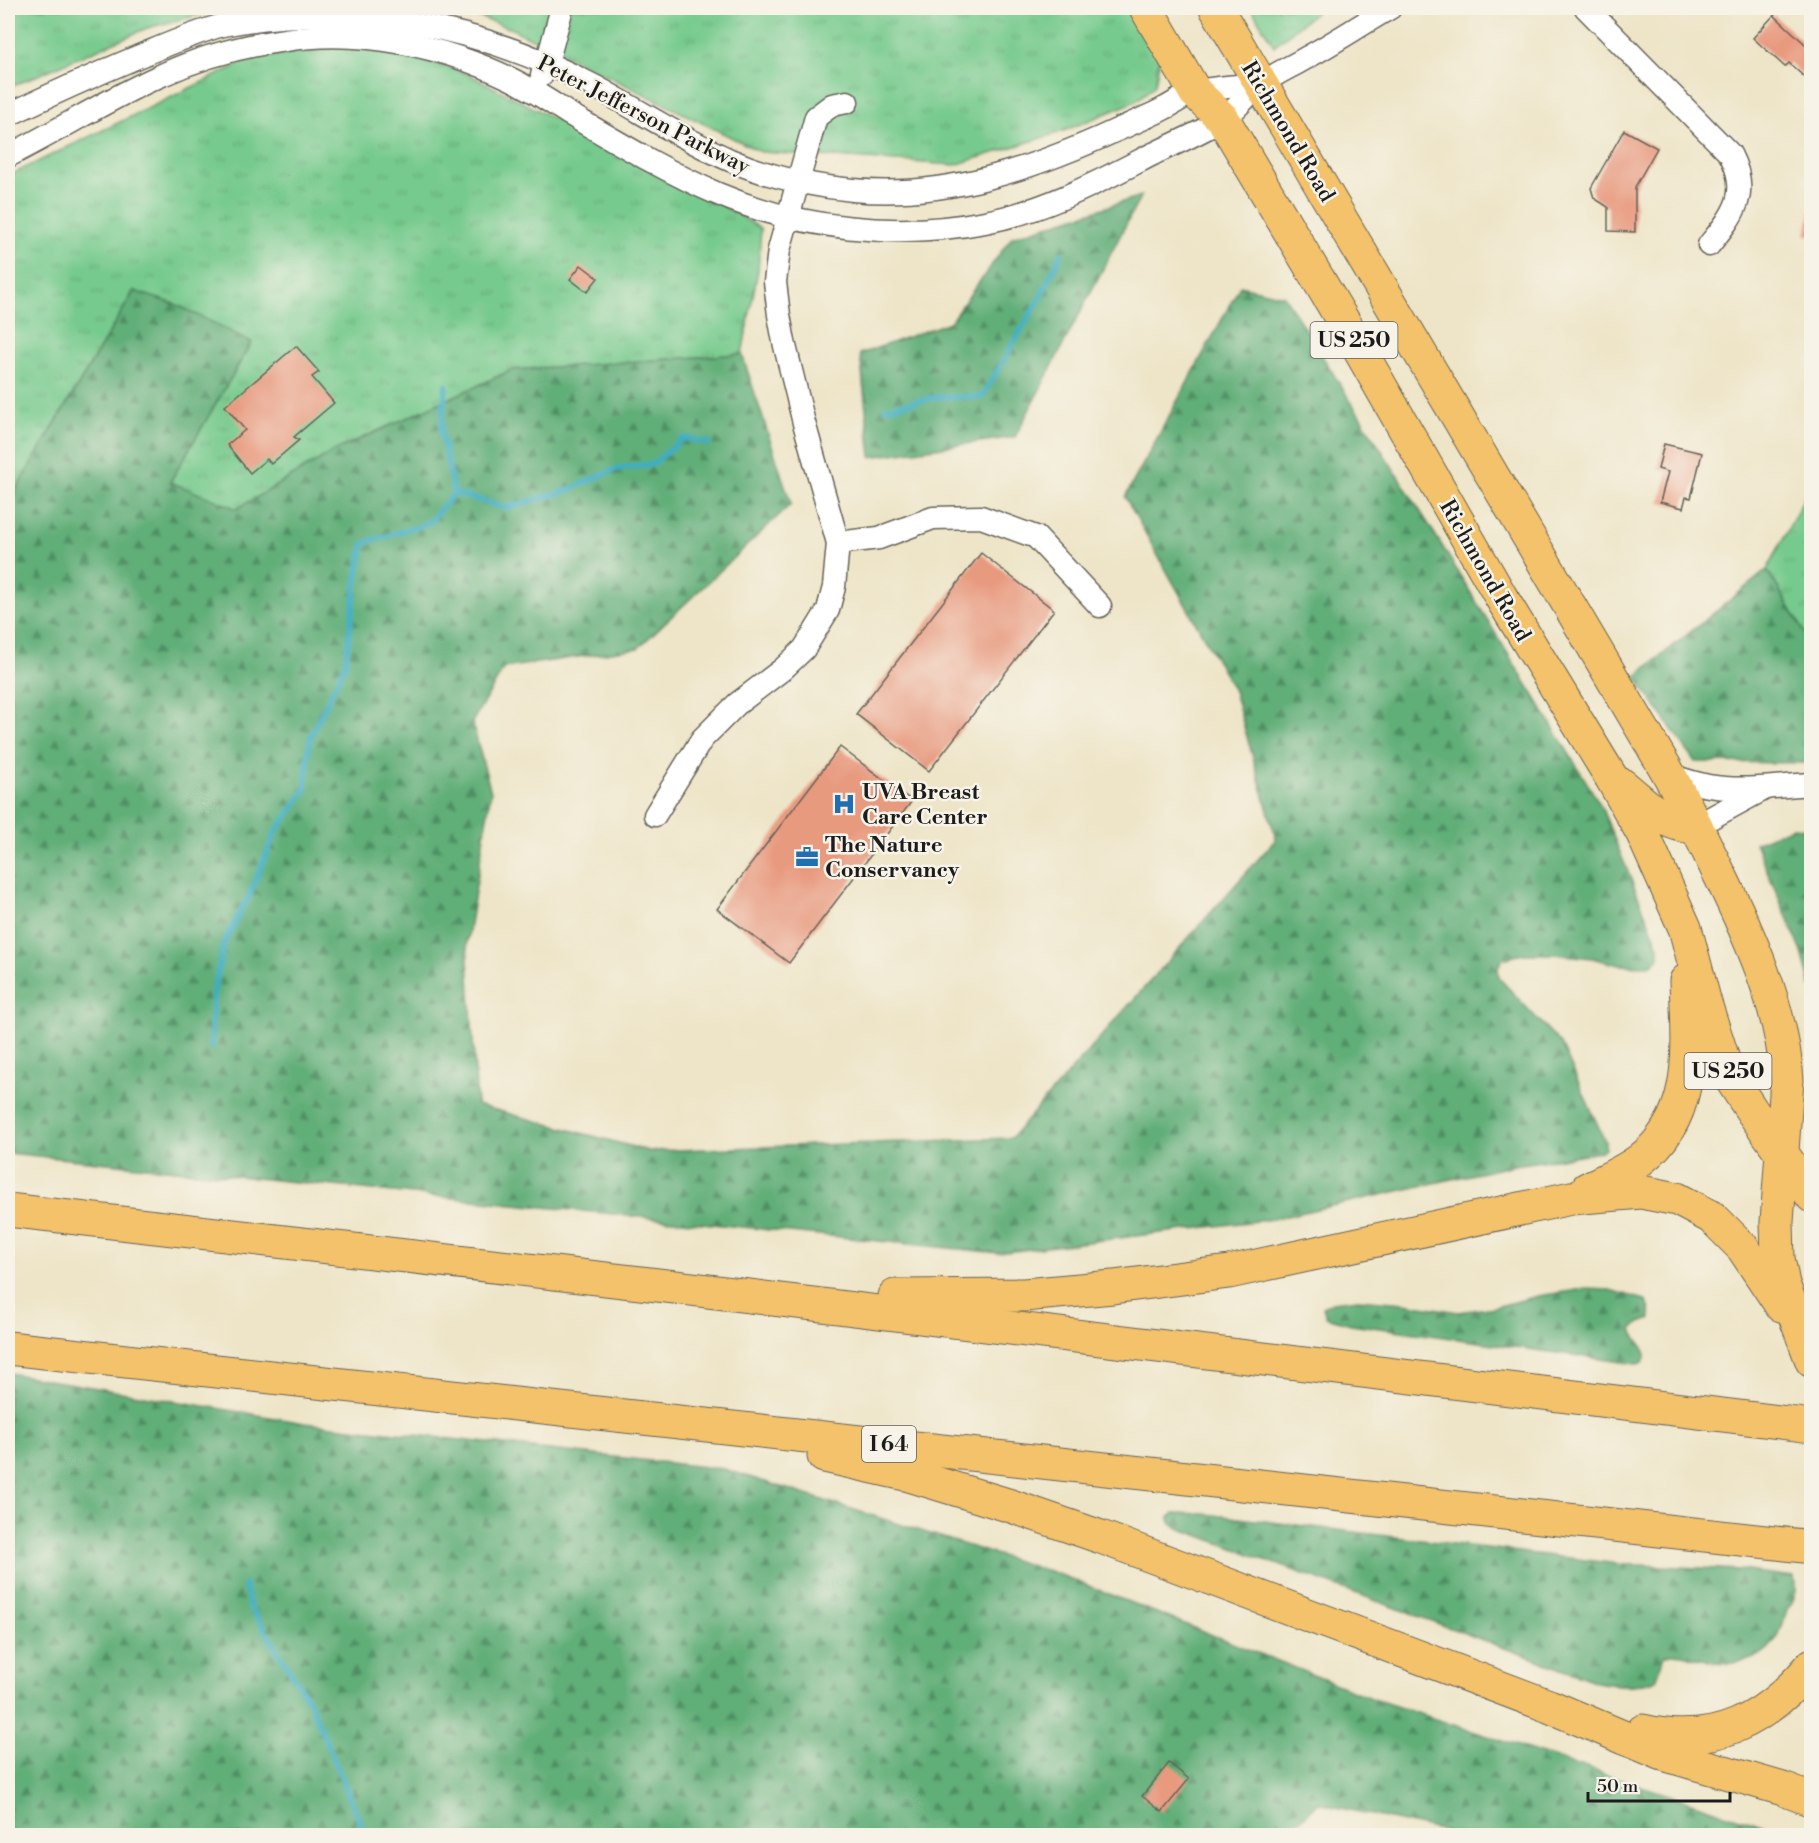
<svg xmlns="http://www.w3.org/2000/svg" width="1819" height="1843" font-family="'Libre Bodoni',serif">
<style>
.grass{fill:url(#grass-tufts);stroke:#497354;stroke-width:1.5}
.forest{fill:url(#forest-firs);stroke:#3e654a;stroke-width:1.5}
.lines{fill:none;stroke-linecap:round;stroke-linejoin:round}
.stream{stroke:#41aebf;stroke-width:6}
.building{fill:#e89a7f}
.minor-casing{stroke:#666258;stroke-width:25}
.highway-casing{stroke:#666258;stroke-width:35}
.minor{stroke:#fff;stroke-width:22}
.highway{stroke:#f4c26a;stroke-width:33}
.labels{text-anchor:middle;stroke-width:5;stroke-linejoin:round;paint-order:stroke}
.shield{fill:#f7f3e8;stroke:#5e5c59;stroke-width:1.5}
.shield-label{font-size:21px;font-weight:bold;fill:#1c1c1c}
.street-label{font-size:22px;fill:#1c1c1c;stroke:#f7f3e8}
.poi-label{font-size:22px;font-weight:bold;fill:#1c1c1c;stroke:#f7f3e8;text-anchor:start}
</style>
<defs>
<pattern id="grass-tufts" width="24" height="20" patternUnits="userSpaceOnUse" patternTransform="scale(1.5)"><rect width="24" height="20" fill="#76ca8d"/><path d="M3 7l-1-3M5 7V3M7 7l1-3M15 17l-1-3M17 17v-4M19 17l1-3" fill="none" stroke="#66ad79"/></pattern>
<pattern id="forest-firs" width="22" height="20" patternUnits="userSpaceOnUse" patternTransform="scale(1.5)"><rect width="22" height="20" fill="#60ae78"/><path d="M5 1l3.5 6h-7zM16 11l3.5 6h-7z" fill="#4e8d62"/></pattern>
</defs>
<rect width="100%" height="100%" fill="#f7f3e8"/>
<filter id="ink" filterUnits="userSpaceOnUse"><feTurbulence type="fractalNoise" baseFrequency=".0167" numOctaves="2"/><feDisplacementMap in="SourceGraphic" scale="12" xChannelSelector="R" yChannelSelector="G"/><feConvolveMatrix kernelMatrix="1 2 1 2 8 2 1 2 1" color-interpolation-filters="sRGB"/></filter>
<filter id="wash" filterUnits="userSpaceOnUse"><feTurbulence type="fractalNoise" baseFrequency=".008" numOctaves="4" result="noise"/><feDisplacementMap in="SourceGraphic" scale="24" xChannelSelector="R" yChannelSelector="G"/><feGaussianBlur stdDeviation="1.35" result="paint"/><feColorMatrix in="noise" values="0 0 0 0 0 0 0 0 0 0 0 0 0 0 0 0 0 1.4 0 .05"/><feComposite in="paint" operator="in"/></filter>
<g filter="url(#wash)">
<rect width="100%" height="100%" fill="#eee5c8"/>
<g class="grass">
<polygon points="8,8 228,8 147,28 8,88"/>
<polygon points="454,8 1133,8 1160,57 1155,85 1136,101 1061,132 955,165 761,152 512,29"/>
<polygon points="1251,8 1321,8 1274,46"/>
<polygon points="334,47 407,54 466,73 738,214 761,229 758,270 742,354 512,370 334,451 237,509 170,483 134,291 8,503 8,176 250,59"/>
<polygon points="1811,485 1811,643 1767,570"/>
</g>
<g class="forest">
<polygon points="1141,196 1015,437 871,457 860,354 950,322 1012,237"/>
<polygon points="1240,286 1284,296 1436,536 1600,804 1659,947 1659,958 1652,964 1643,966 1620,965 1592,958 1554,954 1523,954 1502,959 1498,967 1499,978 1561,1044 1605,1141 1605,1148 1600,1152 1515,1165 1273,1219 998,1253 8,1153 8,503 134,291 175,304 252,342 170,482 237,509 334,451 512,370 742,354 791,504 638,648 504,668 472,722 491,792 467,943 477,1105 649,1151 1011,1138 1276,839 1234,691 1125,497"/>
<polygon points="1767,570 1811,643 1811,763 1695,762 1635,677"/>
<polygon points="1793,827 1811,829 1811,987 1802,952 1755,843"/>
<path d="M1584 1289 1610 1290 1645 1300 1650 1309 1651 1319 1640 1323 1632 1329C1635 1339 1642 1344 1646 1354L1643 1363 1636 1364 1351 1324 1326 1317 1323 1307 1332 1302 1358 1299 1404 1303 1458 1312 1495 1307 1538 1296Z"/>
<polygon points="8,1373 305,1423 724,1469 1058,1574 1374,1699 1792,1835 1462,1835 1318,1803 1283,1836 8,1835"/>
<path d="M1174 1513 1206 1514 1619 1564 1740 1570 1794 1577C1794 1581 1796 1587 1795 1591 1794 1599 1787 1608 1785 1617 1775 1659 1741 1670 1701 1659 1688 1656 1679 1650 1665 1656L1656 1680C1638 1688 1617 1686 1597 1682L1181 1529 1171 1524 1169 1518Z"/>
</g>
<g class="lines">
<g class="stream">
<polyline points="446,385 441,431 454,493"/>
<polyline points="885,408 937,397 982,397 1039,300 1061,254"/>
<polyline points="211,1047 213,994 224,943 250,894 275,833 305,791 310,738 345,665 357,578 364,543 429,523 454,493 507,508 566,491 616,469 653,464 684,438 709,443"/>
<polyline points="245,1585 250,1606 310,1703 366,1836"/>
</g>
</g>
<g id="blocks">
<g class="building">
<polygon points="1774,15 1806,45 1810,40 1812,41 1811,83 1789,63 1785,67 1753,38"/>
<polygon points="1624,130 1657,148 1635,187 1635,232 1608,231 1608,207 1594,198 1591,188"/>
<polygon points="1810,212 1812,212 1812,236 1806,235"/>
<polygon points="581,265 598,278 587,292 570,279"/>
<polygon points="296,346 319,372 312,377 334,403 294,437 299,440 271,464 267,459 250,473 227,445 245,430 225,406"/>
<polygon points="1664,444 1702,453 1691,498 1686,497 1683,508 1660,502 1668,472 1658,469"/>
<polygon points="981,553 1054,610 929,771 856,714"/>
<polygon points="840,747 912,801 789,963 717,909"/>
<polygon points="1169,1763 1189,1779 1162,1812 1142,1796"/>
</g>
</g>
</g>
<g filter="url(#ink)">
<use href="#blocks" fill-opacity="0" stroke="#666258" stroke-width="1.5"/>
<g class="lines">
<g class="minor-casing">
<g id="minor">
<path d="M1586 8 1730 154C1751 194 1734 214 1709 245"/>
<polyline points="542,75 547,63 562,8"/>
<path d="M8 115C50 95 92 76 135 58 164 46 193 33 223 25 350 0 482 26 596 87 640 111 684 140 730 160 769 177 812 186 853 190 945 199 1035 168 1117 130 1133 123 1150 116 1165 108 1175 103 1185 95 1195 92 1213 87 1242 86 1261 84"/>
<path d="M8 156C60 130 109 98 162 75 201 57 242 46 285 40 361 28 444 46 513 80 533 90 552 103 571 115 619 143 667 172 718 194 800 229 897 239 985 222 1045 211 1100 181 1153 154 1176 143 1200 133 1221 120 1236 111 1246 95 1260 85 1274 74 1291 67 1306 58 1335 42 1362 24 1390 8"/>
<polyline points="838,543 879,538 933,518 981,517 1036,537 1100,606"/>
<path d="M1669 775C1682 779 1696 784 1709 786 1743 792 1778 786 1812 784"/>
<polyline points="655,815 702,739 737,704 783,669 804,649 828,610 834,587 838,543 804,423 784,342 779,315 775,282 779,250 816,117 832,105 847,102"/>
<polyline points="1696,826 1764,789"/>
</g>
</g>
<g class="highway-casing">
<g id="highway">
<polyline points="1146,8 1195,92 1223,119 1346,326 1501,597 1611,777 1643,834 1685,928 1705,1003 1724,1062 1733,1082 1752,1111 1812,1196"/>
<path d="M1216 8 1666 769C1684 801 1700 834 1716 867 1749 934 1782 1006 1787 1080L1777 1222 1778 1258 1783 1284 1812 1361"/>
<path d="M1622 785C1644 802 1667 829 1696 826"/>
<path d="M1587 1189C1605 1180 1624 1172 1640 1160 1698 1115 1688 1045 1686 981"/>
<polyline points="8,1210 675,1287 1812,1426"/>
<polyline points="895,1296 1024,1295 1113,1287 1229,1272 1571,1198 1641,1192 1677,1199 1713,1218 1743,1248 1781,1305"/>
<polyline points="8,1348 1812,1547"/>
<polyline points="824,1456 909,1475 1011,1506 1101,1537 1549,1706 1663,1754 1783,1789 1812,1800"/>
<path d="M1643 1731C1716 1748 1766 1720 1812 1665"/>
</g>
</g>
<use href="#minor" class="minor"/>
<use href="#highway" class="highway"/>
</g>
</g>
<defs>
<g id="hospital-bare" transform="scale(1.8)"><path d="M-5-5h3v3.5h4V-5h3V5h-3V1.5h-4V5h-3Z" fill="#1f6fb2" stroke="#f7f3e8" stroke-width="2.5" paint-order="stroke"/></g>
<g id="office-bare" transform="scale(1.8)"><path d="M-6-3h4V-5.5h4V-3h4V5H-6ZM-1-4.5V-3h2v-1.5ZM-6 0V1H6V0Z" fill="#1f6fb2" stroke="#f7f3e8" stroke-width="2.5" paint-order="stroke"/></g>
</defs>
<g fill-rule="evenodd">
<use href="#hospital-bare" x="844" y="804"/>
<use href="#office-bare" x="807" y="857"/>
</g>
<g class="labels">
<g class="shield">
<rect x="1310.5" y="322" width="87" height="36" rx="4.5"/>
<rect x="1684.5" y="1053" width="87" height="36" rx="4.5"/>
<rect x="862" y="1426" width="54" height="36" rx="4.5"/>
</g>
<g class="shield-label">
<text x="1354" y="347">US 250</text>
<text x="1728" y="1078">US 250</text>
<text x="889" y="1451">I 64</text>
</g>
<g class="street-label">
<text transform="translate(644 114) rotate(27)" y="8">Peter Jefferson Parkway</text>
<text transform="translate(1289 131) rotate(59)" y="8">Richmond Road</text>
<text transform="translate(1486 570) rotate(60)" y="8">Richmond Road</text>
</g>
<g class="poi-label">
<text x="862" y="799">UVA Breast<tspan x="862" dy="25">Care Center</tspan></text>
<text x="825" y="852">The Nature<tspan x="825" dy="25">Conservancy</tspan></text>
</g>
</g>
<rect width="1819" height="1843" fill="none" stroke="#f7f3e8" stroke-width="30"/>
<path d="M1588 1792v9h142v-9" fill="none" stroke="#1c1c1c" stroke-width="3"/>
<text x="1597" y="1792" font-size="18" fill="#1c1c1c" stroke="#f7f3e8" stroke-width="4.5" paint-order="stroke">50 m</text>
</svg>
